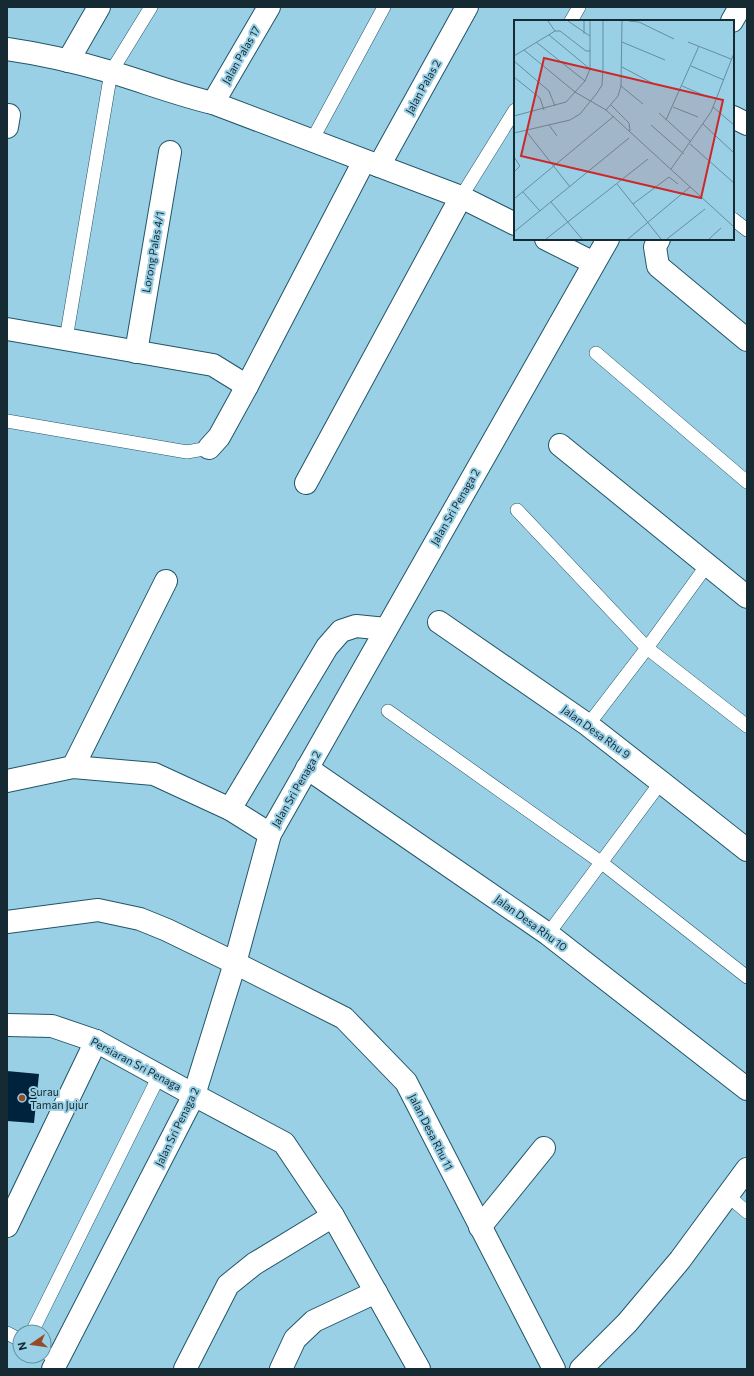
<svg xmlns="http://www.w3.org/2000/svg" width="754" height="1376" font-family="Commissioner,sans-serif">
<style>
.building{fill:#00233d}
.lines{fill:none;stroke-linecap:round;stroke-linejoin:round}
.service-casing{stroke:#215568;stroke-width:14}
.minor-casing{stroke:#215568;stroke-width:24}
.service{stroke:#fff;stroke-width:13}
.minor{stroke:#fff;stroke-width:22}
.poi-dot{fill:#934b28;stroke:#9ad0e6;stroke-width:1.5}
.labels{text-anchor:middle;stroke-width:4;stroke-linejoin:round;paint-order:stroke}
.street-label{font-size:11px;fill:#152a33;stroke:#9ad0e6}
.poi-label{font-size:11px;fill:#152a33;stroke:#9ad0e6;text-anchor:start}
.inset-road{fill:none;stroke:#658e9e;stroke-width:1}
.view{fill:#cc2829;fill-opacity:0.15;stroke:#cc2829;stroke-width:2}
.inset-edge{fill:none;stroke:#152a33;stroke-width:2}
</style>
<rect width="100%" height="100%" fill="#9ad0e6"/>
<polygon class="building" points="7,1071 39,1074 34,1123 7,1121"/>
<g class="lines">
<g class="service-casing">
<g id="service">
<polyline points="571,21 579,7"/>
<polyline points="311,142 384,7"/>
<polyline points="461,197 515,110"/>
<polyline points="733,219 747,230"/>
<polyline points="66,339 111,72 151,7"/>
<polyline points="596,353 747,482"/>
<polyline points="7,421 187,452 209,448"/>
<polyline points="517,510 647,648 747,726"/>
<polyline points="388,711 602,863 747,977"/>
<polyline points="588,725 647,648 707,565"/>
<polyline points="548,934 661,782"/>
<polyline points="727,1195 747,1212"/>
<polyline points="32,1332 159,1076"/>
<polyline points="7,1333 20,1340"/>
<polyline points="44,1352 58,1359"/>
</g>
</g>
<g class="minor-casing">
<g id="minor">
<polyline points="732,21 740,7"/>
<path d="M7 49C42 54 77 62 111 72 145 82 178 95 213 103L461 197 515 224"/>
<polyline points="68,61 99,7"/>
<polyline points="213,103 269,7"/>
<polyline points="733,117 747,124"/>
<polyline points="7,127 9,115"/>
<polyline points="379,166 467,7"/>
<polyline points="546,239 594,263"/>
<polyline points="659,239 655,247 658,266 747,340"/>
<polyline points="7,329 213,365 247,386"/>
<polyline points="136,352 170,152"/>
<polyline points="560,445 747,597"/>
<polyline points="209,448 219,437 247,386 364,161"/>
<polyline points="306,483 461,197"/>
<polyline points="439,622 588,725 661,782 747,850"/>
<polyline points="73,767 166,581"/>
<polyline points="307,768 548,934 747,1089"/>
<polyline points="7,781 73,767 154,774 230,809 270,834"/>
<polyline points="230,809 327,647 341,631 356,626 386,629"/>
<polyline points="7,922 98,910 140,919 167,930 235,963 344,1018 406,1082 554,1369"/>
<polyline points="7,1025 52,1026 96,1041 194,1095 284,1143 333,1216 419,1369"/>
<polyline points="7,1226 96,1041"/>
<polyline points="480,1227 544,1148"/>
<polyline points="53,1369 194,1095 235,963 270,834 608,239"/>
<polyline points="185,1369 228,1285 254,1264 333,1216"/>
<polyline points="281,1369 295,1339 314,1321 376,1292"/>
<polyline points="581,1369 627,1323 680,1260 747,1169"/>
</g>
</g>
<use href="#service" class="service"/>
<use href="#minor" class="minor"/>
</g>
<circle class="poi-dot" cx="22" cy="1098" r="4"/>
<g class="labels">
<g class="street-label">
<text transform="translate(241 55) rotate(-60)" y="4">Jalan Palas 17</text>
<text transform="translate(423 87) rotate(-61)" y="4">Jalan Palas 2</text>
<text transform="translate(153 252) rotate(-80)" y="4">Lorong Palas 4/1</text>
<text transform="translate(455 507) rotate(-60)" y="4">Jalan Sri Penaga 2</text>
<text transform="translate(596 732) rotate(36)" y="4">Jalan Desa Rhu 9</text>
<text transform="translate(296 789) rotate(-60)" y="4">Jalan Sri Penaga 2</text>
<text transform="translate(531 923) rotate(36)" y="4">Jalan Desa Rhu 10</text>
<text transform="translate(136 1064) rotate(28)" y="4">Persiaran Sri Penaga</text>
<text transform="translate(177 1127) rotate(-64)" y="4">Jalan Sri Penaga 2</text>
<text transform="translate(431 1132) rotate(63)" y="4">Jalan Desa Rhu 11</text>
</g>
<g class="poi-label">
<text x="30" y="1096">Surau<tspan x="30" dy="13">Taman Jujur</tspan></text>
</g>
</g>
<g transform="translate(514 20)">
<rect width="220" height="220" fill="#9ad0e6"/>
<path class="inset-road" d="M54 1 76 16M115 1 125 2 160 19M41 11H46L72 31H76M70 14V1M35 15 76 49M22 22 71 61M108 22 151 40M174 22 217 39M10 30 61 72 92 90 220 207M0 36 41 11 34 1M0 41 35 71 41 86M177 46 210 60M108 47 140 64M0 57 26 78 30 90M107 66 129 84M168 66 194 77M97 85 115 103 116 111M159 87 184 97M199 87 220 105M92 90 104 76 107 66 108 1M145 93 177 122M0 96 52 82 71 61 76 49V1M152 100 185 26M189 104 220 133M35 105 43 116M137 105 170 134M12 111 56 167M0 113 56 100 66 94 83 73 88 65 89 48V1M176 124 220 163M0 137 6 146 0 152M157 149 197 92 220 33M103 164 147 219M9 172 26 191M0 179 100 96M37 182 68 219M119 184 155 157 164 164M0 212 115 118M32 219 134 139M114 219 176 167M153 219 191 189M195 219 207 208"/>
<path class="view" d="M30 38 209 80 187 178 7 136Z"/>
<rect width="220" height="220" class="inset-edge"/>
</g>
<rect width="754" height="1376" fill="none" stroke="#152a33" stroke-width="16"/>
<g transform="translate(32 1344) rotate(257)"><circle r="19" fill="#9ad0e6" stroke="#658e9e"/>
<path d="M0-3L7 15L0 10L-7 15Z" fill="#934b28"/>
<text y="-6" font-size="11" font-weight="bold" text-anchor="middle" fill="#152a33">N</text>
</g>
</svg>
